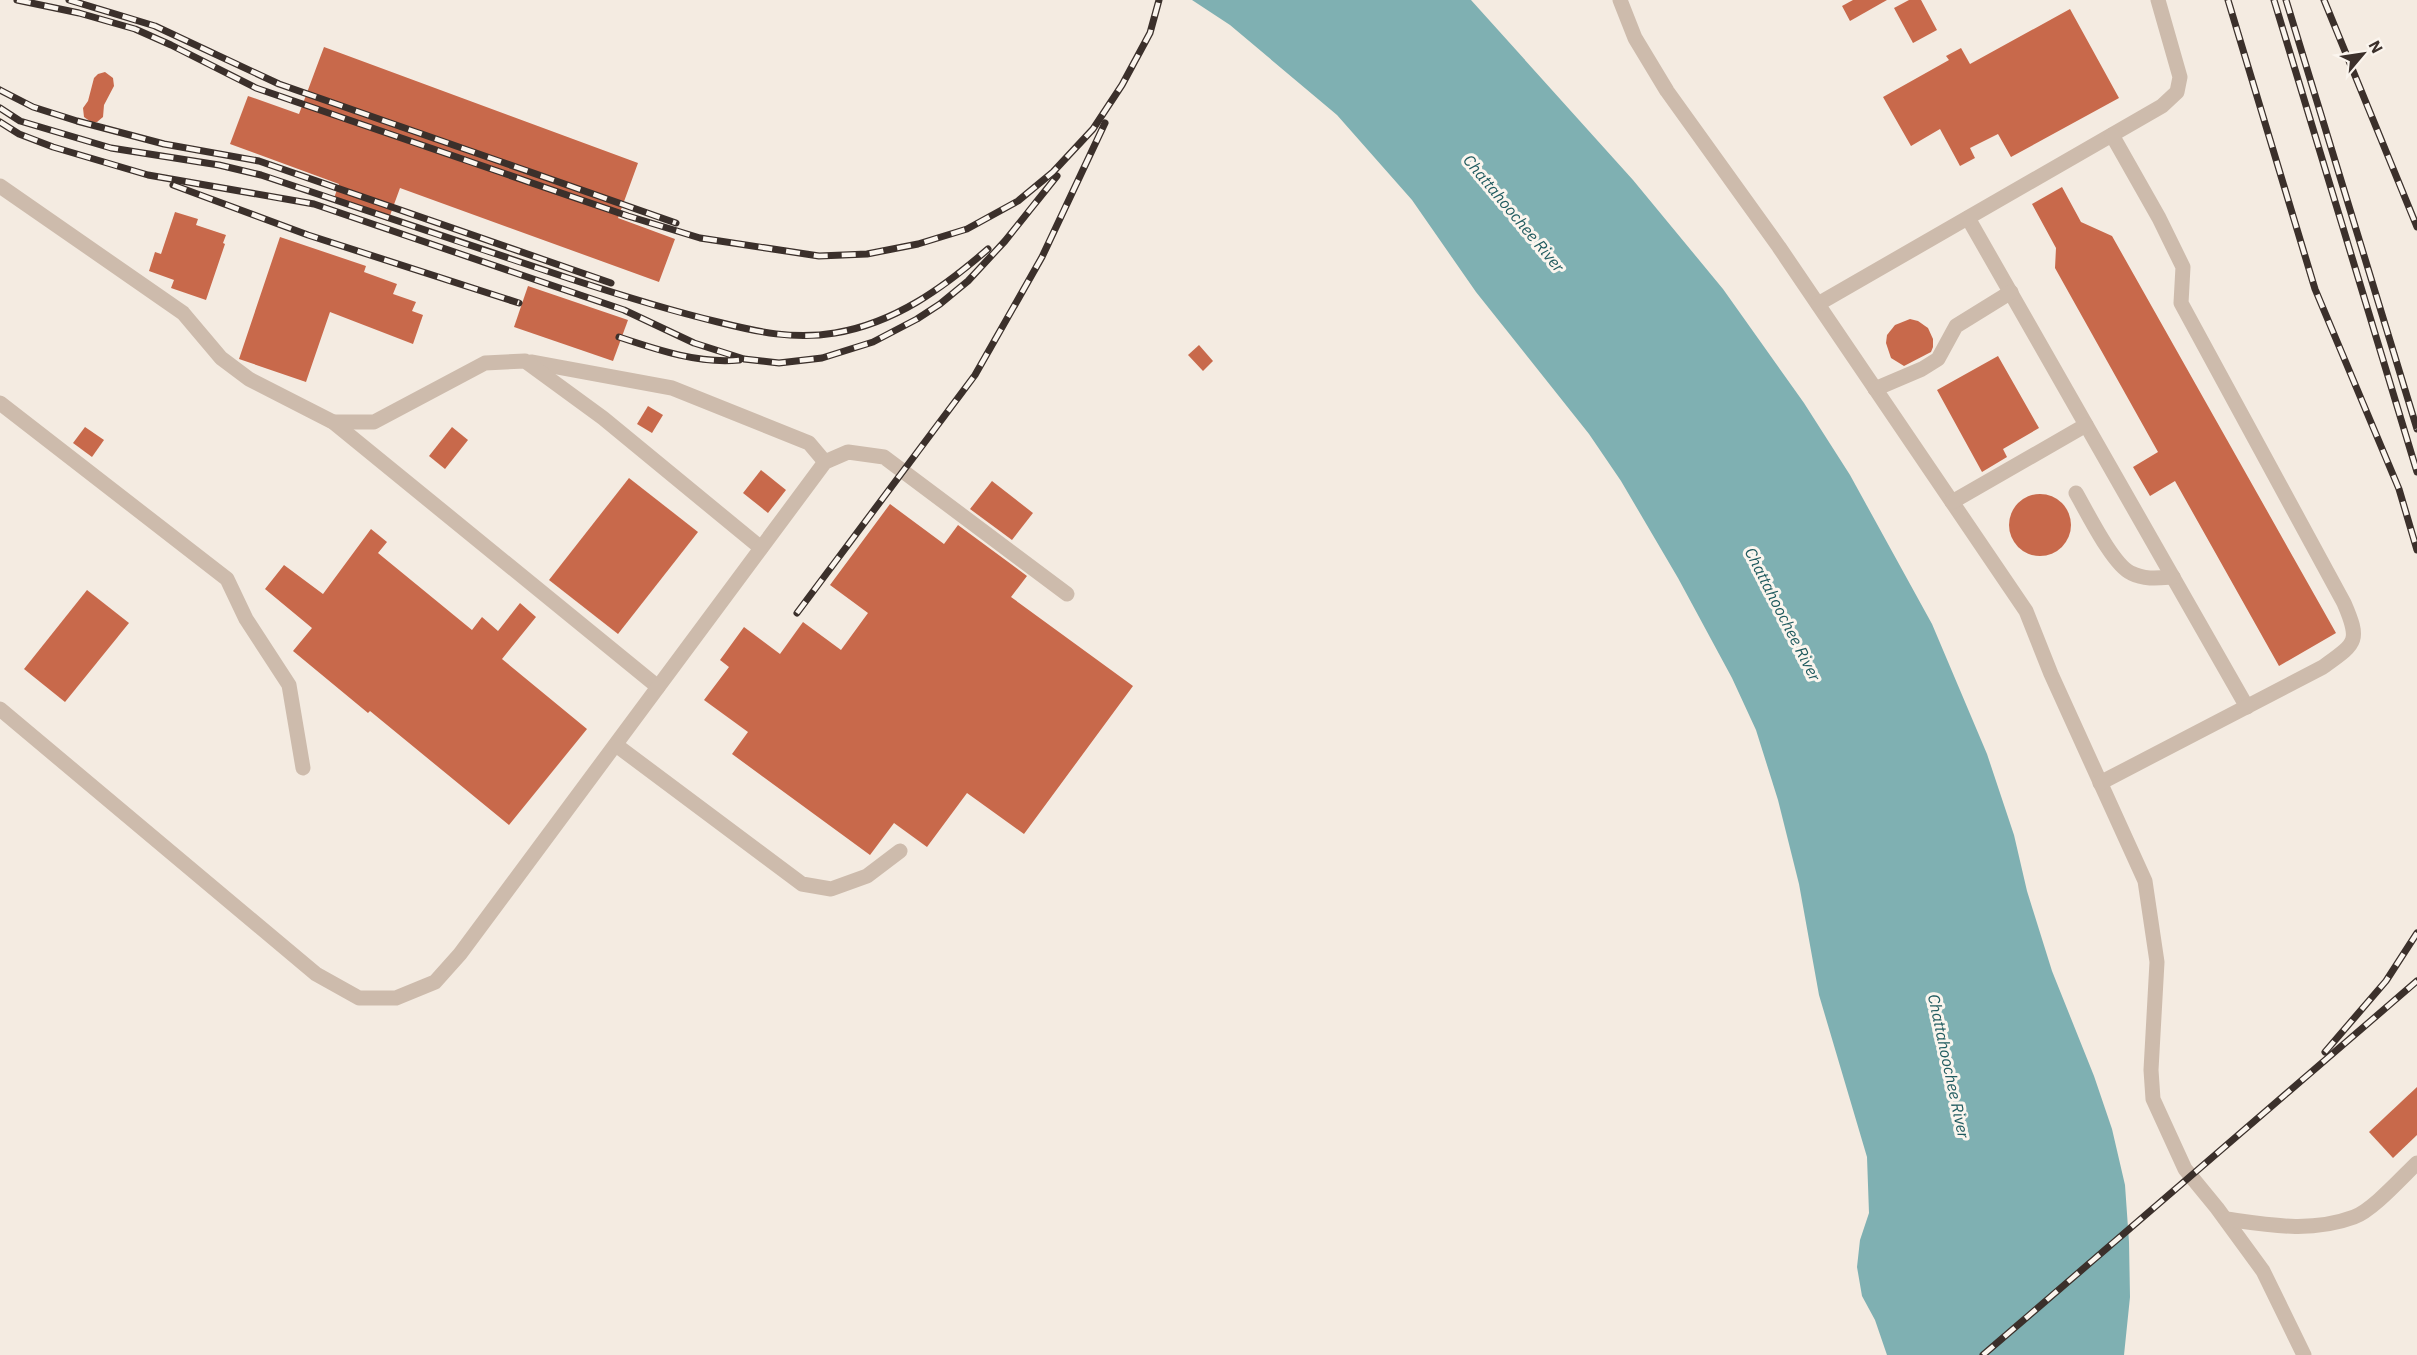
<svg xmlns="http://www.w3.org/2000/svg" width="2417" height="1355" font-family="'IBM Plex Sans',sans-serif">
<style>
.water{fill:#7fb0b2}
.building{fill:#c8694b}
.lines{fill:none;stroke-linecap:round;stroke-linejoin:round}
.minor{stroke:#cdbbac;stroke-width:15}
.rail-casing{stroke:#3b302b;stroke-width:7}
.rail{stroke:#fbf5ee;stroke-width:4.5;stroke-dasharray:14;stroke-linecap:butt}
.labels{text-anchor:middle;stroke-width:6;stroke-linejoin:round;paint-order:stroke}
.water-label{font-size:16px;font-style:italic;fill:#1f5a5e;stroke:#fbf5ee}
</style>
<rect width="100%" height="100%" fill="#f4ebe1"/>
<polygon class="water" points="1192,0 1471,0 1633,180 1723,289 1804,403 1850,475 1932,624 1987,754 2014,835 2027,891 2052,971 2094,1076 2112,1129 2125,1185 2129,1242 2130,1297 2124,1355 1887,1355 1875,1320 1862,1296 1857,1267 1860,1240 1869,1213 1867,1157 1819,995 1799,884 1778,800 1756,730 1732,678 1678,578 1621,481 1589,434 1476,292 1412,200 1337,115 1230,25"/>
<g class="building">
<polygon points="1853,0 1887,0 1850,21 1842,6"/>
<polygon points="1909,0 1921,0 1937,30 1913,43 1894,8"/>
<polygon points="2070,9 2119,98 2011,157 1998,134 1970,148 1975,158 1960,166 1940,129 1911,146 1883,97 1949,60 1946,56 1961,48 1970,64"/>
<polygon points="324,47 638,163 618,218 675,239 659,282 400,188 388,221 333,201 339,184 230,144 248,96 299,114"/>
<polygon points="105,72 113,78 114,86 104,105 103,117 97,122 91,122 84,117 83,108 88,101 94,78 98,74"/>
<polygon points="2062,187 2081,222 2112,236 2336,633 2279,666 2175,481 2150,496 2133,467 2158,452 2055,268 2056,248 2032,204"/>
<polygon points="175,212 198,219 196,225 226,235 223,243 225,244 206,300 171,288 174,280 149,271 155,252 161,254"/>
<polygon points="280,237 366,266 364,272 397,284 393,294 416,302 412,311 423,315 413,344 330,312 306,382 239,359"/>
<polygon points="528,286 628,320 613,361 514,327"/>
<polygon points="1910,319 1918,321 1928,328 1933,339 1933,347 1931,352 1904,366 1891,358 1886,343 1887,335 1895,325"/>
<polygon points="1199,345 1213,361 1203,371 1188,355"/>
<polygon points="1998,356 2039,428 2003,449 2007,457 1982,472 1937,390"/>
<polygon points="648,406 663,415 652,433 637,424"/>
<polygon points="85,427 104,440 92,457 73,443"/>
<polygon points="452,427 468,440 445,469 429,456"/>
<polygon points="761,470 786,490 768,513 743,493"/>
<polygon points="629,478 698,532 618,634 549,580"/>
<polygon points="992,481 1033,513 1012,540 970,509"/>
<circle cx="2040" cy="525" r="31"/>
<polygon points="890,504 944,544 958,525 1027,576 1011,597 1133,686 1024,834 967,793 927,847 894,823 870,855 732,754 748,732 704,700 729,667 720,660 744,627 780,654 803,622 841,650 868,613 830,585"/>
<polygon points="371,529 387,542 378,553 472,630 482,617 498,631 520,603 536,617 502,659 587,729 509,825 370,711 368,713 293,651 312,628 265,589 284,565 323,594"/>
<polygon points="87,590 129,623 65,702 24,669"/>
<polygon points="2417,1087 2417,1135 2393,1158 2369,1132"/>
</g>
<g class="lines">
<g class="minor">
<polyline points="1620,0 1635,38 1667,91 1779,247 2026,611 2051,674 2145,881 2157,962 2151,1070 2153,1099 2185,1169 2217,1208 2263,1271 2304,1355"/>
<polyline points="0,186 183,313 221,358 249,379 333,422 658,687"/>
<polyline points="1968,218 2247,707"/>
<polyline points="1818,304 2162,106 2177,92 2180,77 2158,0"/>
<polyline points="531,362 672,388 809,443 825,462"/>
<polyline points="1875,389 1922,369 1938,359 1956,326 2011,292"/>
<polyline points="0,403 227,579 246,619 289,685 303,768"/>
<polyline points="333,422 374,422 485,363 525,361 603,418 761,548"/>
<path d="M2076 493C2087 512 2113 565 2131 573 2145 580 2159 578 2173 577"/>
<polyline points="1952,502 2086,425"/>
<polyline points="0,709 316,974 359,998 396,998 435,982 460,954 825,462 848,452 884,457 1067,594"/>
<polyline points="616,745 802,884 831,889 867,876 900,851"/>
<path d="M2100 783 2323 667C2356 643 2361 642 2344 603L2181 303 2183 267 2159 218 2112 135"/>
<path d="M2226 1219C2269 1225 2311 1233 2354 1217 2373 1210 2402 1177 2417 1163"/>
</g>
<g class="rail-casing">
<g id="rail">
<polyline points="17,0 79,13 135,29 171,45 256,88 628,216 700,238 819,256 867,254 918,244 967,229 1018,201 1053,172 1093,129 1122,85 1150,33 1159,0"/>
<polyline points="69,0 155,26 279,84 676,223"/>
<polyline points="2228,0 2315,289 2399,489 2417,550"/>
<polyline points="2274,0 2417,472"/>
<polyline points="2286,0 2417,429"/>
<polyline points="2324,0 2417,227"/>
<polyline points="0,90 33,107 77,121 164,144 259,161 611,283"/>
<path d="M0 108 20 121 111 148 219 165 261 175C364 209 467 245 571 279 620 295 668 310 718 322 758 332 794 340 835 333 895 323 943 288 988 249"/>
<polyline points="0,122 19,134 53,147 148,175 314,204 624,310 694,343 744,359 779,363 822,358 873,342 917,319 940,304 968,281 1005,241 1057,176"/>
<polyline points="173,185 308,235 519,303"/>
<path d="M619 337C658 350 699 364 739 360"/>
<polyline points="797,613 975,375 1042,257 1105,123"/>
<polyline points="2325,1052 2386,981 2417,933"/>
<polyline points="1983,1355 2417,981"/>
</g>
</g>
<use href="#rail" class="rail"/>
</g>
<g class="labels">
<g class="water-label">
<text transform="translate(1514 213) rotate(50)" y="6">Chattahoochee River</text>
<text transform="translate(1783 614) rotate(63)" y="6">Chattahoochee River</text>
<text transform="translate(1949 1066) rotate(78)" y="6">Chattahoochee River</text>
</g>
</g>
<g transform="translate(2363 54) rotate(61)" stroke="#fbf5ee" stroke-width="4.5" paint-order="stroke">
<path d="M0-4.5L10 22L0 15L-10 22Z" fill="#3b302b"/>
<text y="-9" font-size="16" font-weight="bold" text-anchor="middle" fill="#3b302b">N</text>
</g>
</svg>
